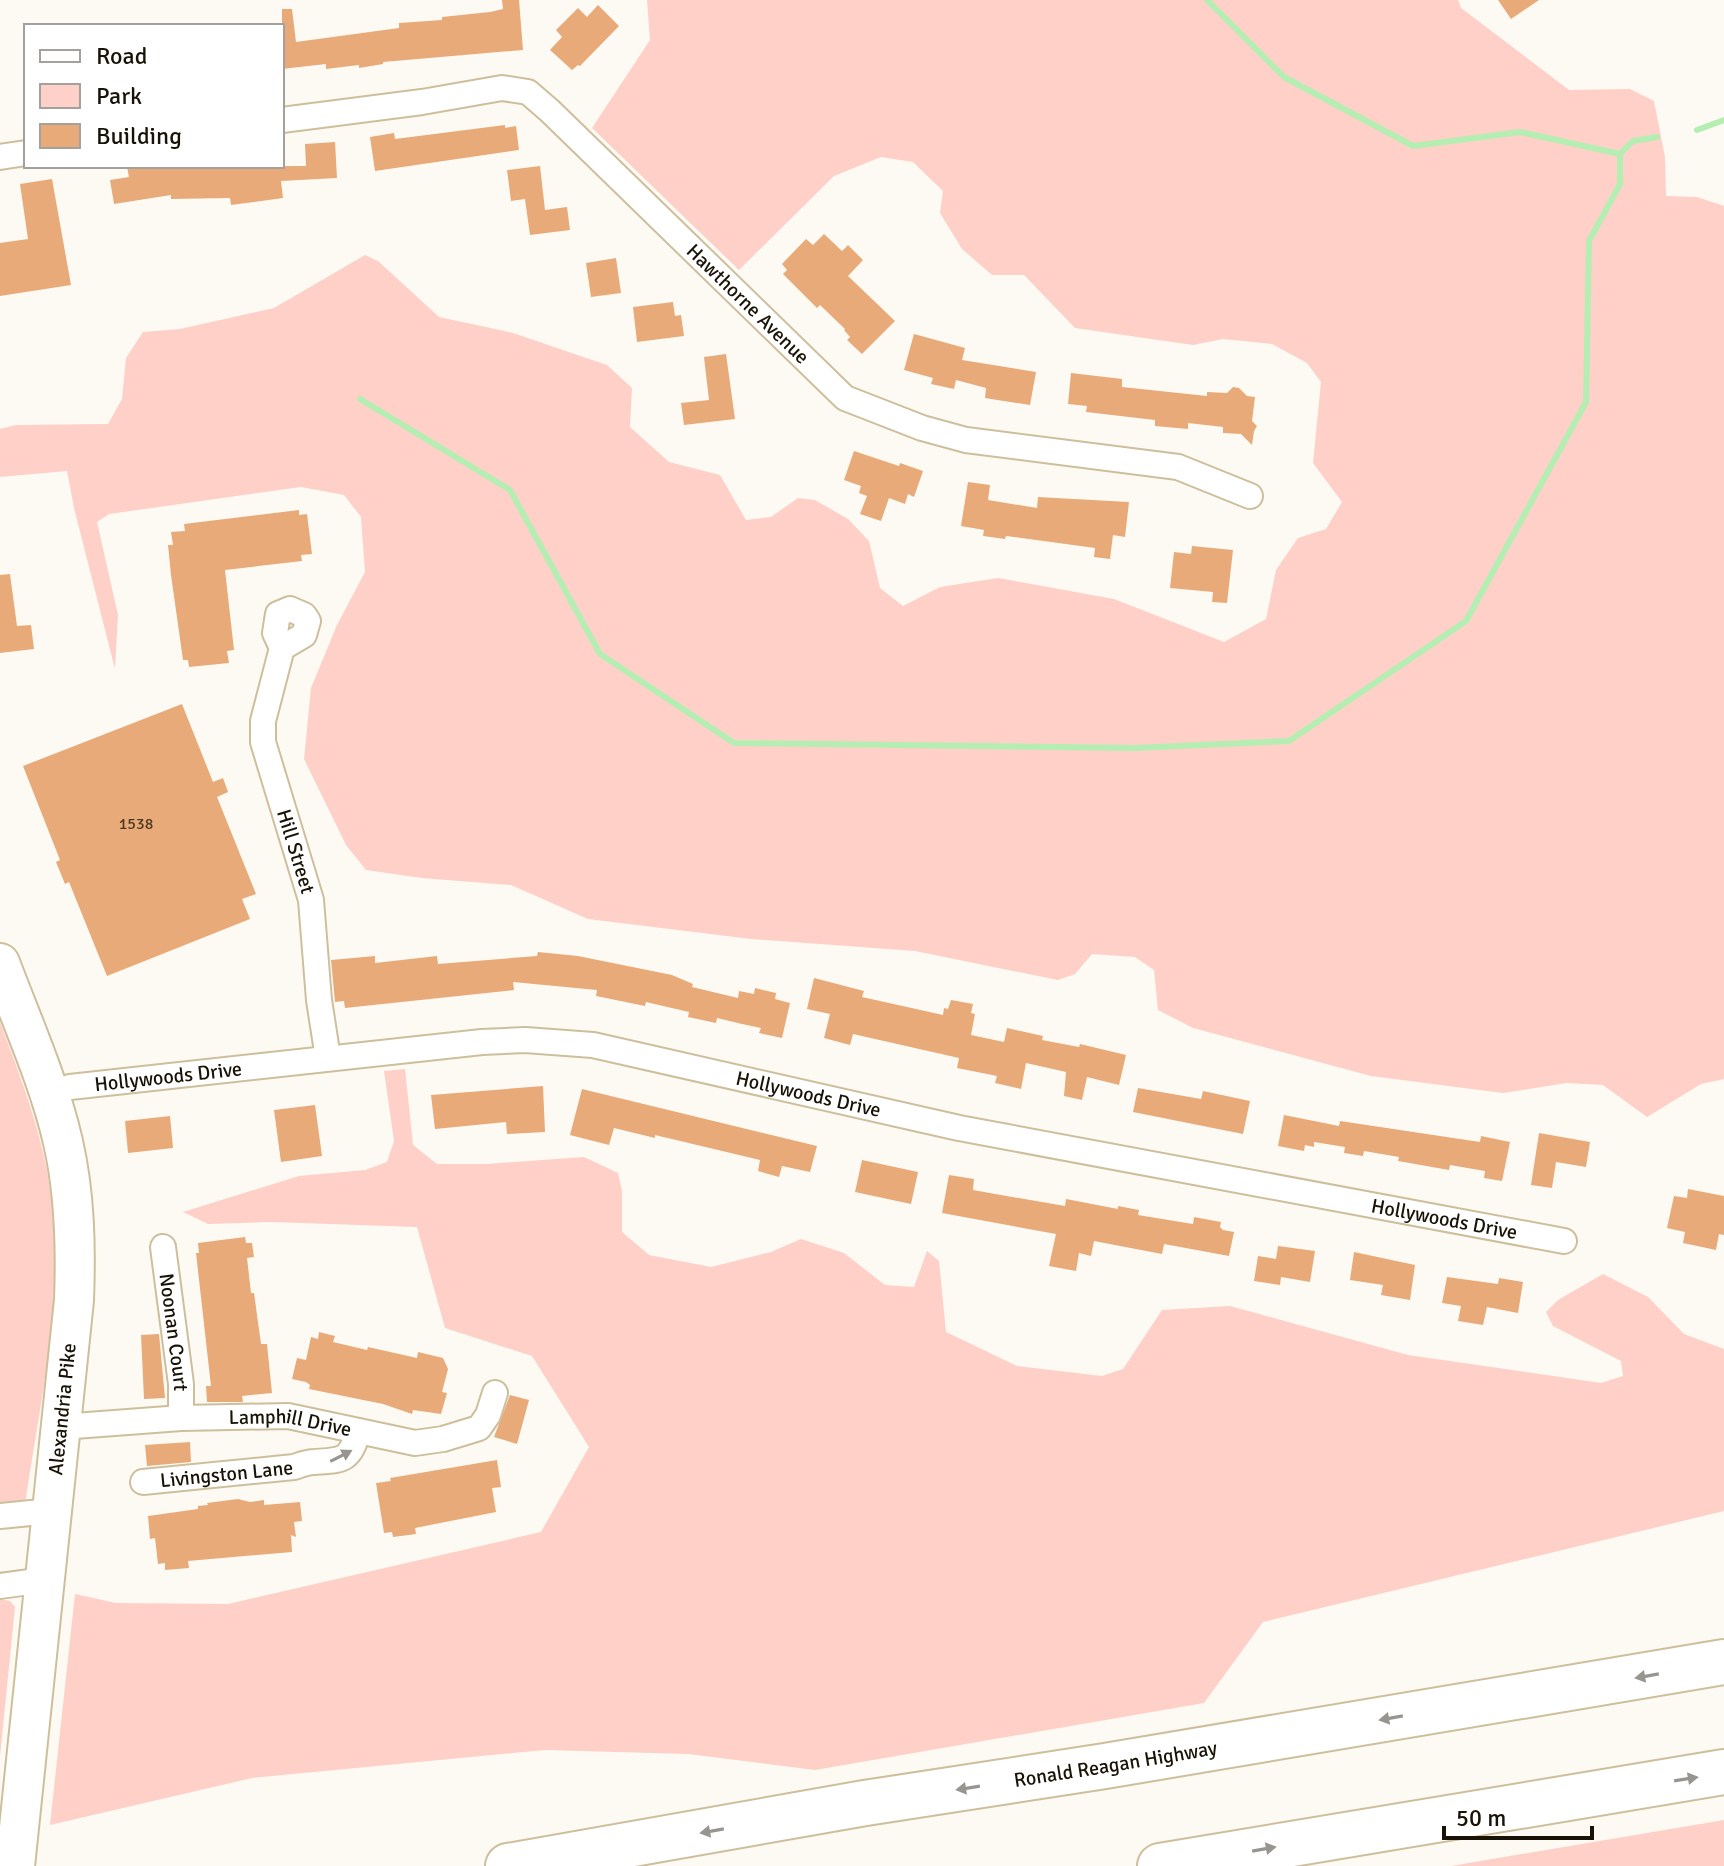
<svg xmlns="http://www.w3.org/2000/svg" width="1724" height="1866" font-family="Signika,sans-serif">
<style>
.green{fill:#fed0c7}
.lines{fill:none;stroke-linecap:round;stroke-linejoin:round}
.stream{stroke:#b5eeb3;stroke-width:6}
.building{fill:#e8aa78}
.street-casing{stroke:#cebf9c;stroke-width:28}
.primary-casing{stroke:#cebf9c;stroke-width:42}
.highway-casing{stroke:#cebf9c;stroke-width:48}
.street{stroke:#fff;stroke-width:24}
.primary{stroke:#fff;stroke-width:38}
.highway{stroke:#fff;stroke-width:44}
.oneway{fill:#97958f}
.labels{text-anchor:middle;stroke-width:6;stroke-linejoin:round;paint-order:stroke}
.number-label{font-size:16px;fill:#4c3922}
.street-label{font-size:20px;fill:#181306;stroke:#fff}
</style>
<rect width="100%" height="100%" fill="#fdfaf3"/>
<g class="green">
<polygon points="647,0 1458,0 1461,8 1569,90 1630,89 1654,101 1665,157 1666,196 1697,197 1724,206 1724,1079 1701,1084 1647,1117 1603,1085 1567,1083 1503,1093 1371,1076 1193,1028 1158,1010 1154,970 1135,957 1092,954 1075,974 1058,980 915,951 751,939 588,919 511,885 422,878 366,870 346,845 304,759 311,688 337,625 365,572 361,517 344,495 301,487 109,514 97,522 118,615 115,669 74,508 67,471 0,477 0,429 16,425 108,424 122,399 126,358 143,332 180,329 274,308 365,255 378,261 439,317 513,333 607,365 632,388 630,427 669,462 720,475 746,520 771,517 798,498 815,500 848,519 869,541 880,588 903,606 940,587 998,578 1114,599 1224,642 1266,619 1276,570 1298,538 1326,529 1342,502 1313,463 1321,382 1307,363 1272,344 1223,339 1193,345 1075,328 1024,275 992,275 962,249 940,213 943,191 913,162 881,157 834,176 739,270 592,128 650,40"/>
<path d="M0 1022C22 1081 45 1140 52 1203 64 1303 39 1406 25 1505L0 1507Z"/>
<polygon points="405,1069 413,1145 437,1164 487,1164 584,1157 618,1173 622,1191 622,1232 649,1255 711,1267 771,1252 801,1239 844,1253 885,1285 914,1287 927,1251 939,1261 946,1332 1017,1366 1102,1376 1123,1369 1162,1310 1230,1306 1408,1355 1601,1383 1623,1376 1621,1361 1553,1326 1546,1312 1558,1300 1603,1274 1648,1297 1684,1334 1724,1349 1724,1511 1263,1622 1204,1703 815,1770 688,1754 545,1750 252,1778 50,1825 75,1594 116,1603 228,1604 541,1532 589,1447 532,1356 445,1328 417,1227 272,1222 208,1224 183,1212 299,1176 365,1170 387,1162 394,1141 384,1071"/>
<polygon points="0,1599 10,1601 15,1607 0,1756"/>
<polygon points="1724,1820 1724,1866 1451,1866"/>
</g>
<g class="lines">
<g class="stream">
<polyline points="1207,0 1284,77 1413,146 1520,132 1620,154"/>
<polyline points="1697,130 1724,120"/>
<polyline points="360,399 510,490 600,654 734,743 1135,748 1289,741 1466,621 1586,402 1589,241 1620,184 1620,154 1633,141 1657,137"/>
</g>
</g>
<g class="building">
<polygon points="502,0 519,0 523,50 383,62 383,64 359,68 359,65 326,69 326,64 282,69 282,9 292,9 296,42 399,28 399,23 442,20 442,17 490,12 503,9"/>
<polygon points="1498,0 1539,0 1511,19"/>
<polygon points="598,5 619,26 580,66 578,65 572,70 550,50 562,37 556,30 578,8 587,17"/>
<polygon points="505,125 505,128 516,126 519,150 375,171 370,137 394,133 395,139"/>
<polygon points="335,142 337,178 281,181 283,198 231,205 230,198 171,199 171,195 114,204 110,180 129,177 127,167 306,166 305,144"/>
<polygon points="540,166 545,210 567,207 570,230 530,235 525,199 511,201 507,170"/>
<polygon points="52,179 71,285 0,296 0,243 28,239 20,184"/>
<polygon points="824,234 842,251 848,245 863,260 848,276 895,321 862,354 847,340 850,337 844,330 845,329 820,305 817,308 783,274 787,270 782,264 806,239 813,245"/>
<polygon points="616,258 621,293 591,297 586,263"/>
<polygon points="673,302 675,316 681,315 684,336 637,342 633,307"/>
<polygon points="914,334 965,348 962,360 1036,372 1030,405 985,398 986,388 956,380 954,389 931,384 933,378 904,370"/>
<polygon points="726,354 735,419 684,425 681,403 709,400 704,357"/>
<polygon points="1071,373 1122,379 1122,387 1207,396 1207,392 1227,393 1233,387 1239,388 1247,396 1255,397 1252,421 1257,426 1254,431 1252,445 1241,434 1223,433 1223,427 1188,423 1188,429 1155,426 1155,420 1086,412 1087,406 1068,404"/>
<polygon points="854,451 899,466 900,463 923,471 914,497 908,494 905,504 889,498 881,521 860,514 867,496 859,493 861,486 844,480"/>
<polygon points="968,482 990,485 988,500 1037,508 1038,497 1129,502 1125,537 1113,535 1110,559 1094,557 1095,548 1006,536 1005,539 983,536 984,530 961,526"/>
<polygon points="299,510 299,515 307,514 312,554 301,555 302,561 225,570 234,650 227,651 229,663 189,667 188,660 183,660 171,575 168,545 173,545 171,532 185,531 184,524"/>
<polygon points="1192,546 1233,550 1227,603 1212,602 1213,592 1170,588 1174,552 1191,554"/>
<polygon points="10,574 17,626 31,625 34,649 0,653 0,575"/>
<polygon points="182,704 213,782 223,778 228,792 217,797 256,894 242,899 250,919 107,976 69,882 65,884 56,862 60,860 23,766"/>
<polygon points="538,952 578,956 672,975 693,984 692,987 738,998 739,991 754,994 755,988 776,993 775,999 790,1003 782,1038 759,1033 761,1028 742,1024 717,1018 716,1023 688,1017 689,1012 646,1002 645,1006 596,996 597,990 513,982 514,990 345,1008 344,1001 335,1002 331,960 375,956 375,963 437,956 438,964 537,956"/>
<polygon points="814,978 864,991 862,997 943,1015 944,1008 948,1009 951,1000 973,1004 971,1013 975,1014 971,1035 1004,1042 1007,1028 1043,1036 1042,1040 1079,1047 1080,1044 1126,1055 1119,1085 1087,1077 1082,1100 1064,1096 1066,1072 1026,1063 1021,1089 995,1083 997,1076 957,1068 959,1058 853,1034 850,1045 824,1038 830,1014 807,1009"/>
<polygon points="543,1086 545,1132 507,1134 506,1122 435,1129 431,1095"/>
<polygon points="1138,1088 1201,1099 1203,1091 1250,1101 1243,1134 1133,1112"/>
<polygon points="582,1089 817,1146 810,1172 782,1166 779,1177 758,1171 760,1160 655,1135 655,1138 614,1128 609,1145 570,1135"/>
<polygon points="315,1105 322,1156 281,1162 274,1110"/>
<polygon points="1284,1115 1339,1126 1340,1121 1480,1142 1481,1136 1510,1142 1502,1181 1484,1178 1485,1171 1450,1165 1449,1170 1398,1161 1399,1157 1364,1151 1363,1156 1344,1153 1345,1147 1314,1142 1314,1147 1305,1145 1304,1151 1278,1146"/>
<polygon points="170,1116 173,1148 128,1153 125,1121"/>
<polygon points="1539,1133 1590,1142 1586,1167 1556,1162 1552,1188 1531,1185"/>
<polygon points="862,1160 918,1172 911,1204 855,1192"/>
<polygon points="949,1175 974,1179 973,1190 1001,1195 1065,1206 1066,1199 1118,1209 1118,1206 1139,1210 1138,1215 1193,1224 1194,1217 1221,1222 1220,1227 1223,1230 1234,1232 1229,1256 1164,1244 1162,1254 1094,1241 1091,1256 1079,1253 1076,1271 1049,1266 1056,1234 942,1213"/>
<polygon points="1688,1189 1724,1196 1724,1235 1719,1234 1716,1250 1683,1243 1685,1232 1667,1228 1674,1196 1687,1198"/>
<polygon points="245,1237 246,1243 252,1243 254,1257 247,1258 251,1293 254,1293 261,1344 267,1344 272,1393 242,1396 243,1402 207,1402 206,1386 211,1386 196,1253 199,1253 198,1243"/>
<polygon points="1278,1246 1315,1251 1310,1282 1281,1277 1280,1285 1254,1281 1258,1256 1276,1259"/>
<polygon points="1354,1252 1415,1265 1410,1300 1381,1295 1383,1285 1350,1280"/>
<polygon points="1447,1277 1498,1284 1499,1278 1523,1282 1518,1313 1487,1307 1483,1325 1458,1321 1461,1306 1442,1303"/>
<polygon points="319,1332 335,1336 333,1342 367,1350 368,1347 417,1358 418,1352 443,1358 448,1369 442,1392 447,1393 441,1414 413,1410 412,1414 383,1404 309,1389 310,1385 306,1382 292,1379 297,1358 306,1360 311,1337 318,1339"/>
<polygon points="159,1334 165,1398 144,1399 141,1335"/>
<polygon points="510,1395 529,1400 517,1444 494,1437"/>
<polygon points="190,1442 191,1462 147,1466 145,1445"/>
<polygon points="497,1460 501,1487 492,1488 496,1512 415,1528 416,1534 393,1537 392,1532 384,1533 376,1483 391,1481 390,1478"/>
<polygon points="238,1499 250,1502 264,1500 264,1505 300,1502 302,1521 294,1522 296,1537 291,1535 292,1552 188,1561 189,1568 165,1570 165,1563 158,1564 155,1538 150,1539 148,1516 198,1509 198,1506 208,1505 207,1503"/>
</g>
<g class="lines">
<g class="street-casing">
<g id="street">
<path id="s1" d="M282 120 422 102 502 88 528 92 550 111 845 398 922 428 966 440 1178 467 1250 496"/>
<polyline points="0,157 26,153"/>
<path id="s2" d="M282 648 275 633 278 614 290 609 304 615 308 621 304 635 282 648 263 721V742L311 900 319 1000 328 1058"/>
<path id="s3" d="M48 1095 70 1087 482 1042 525 1040 593 1045 959 1128 1564 1241"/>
<path id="s4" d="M163 1247 181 1384V1418"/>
<path id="s5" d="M61 1427 181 1418 288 1416 415 1443 443 1439 479 1428 488 1415 495 1393"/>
<path id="s6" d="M143 1482 294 1467C300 1465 307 1462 314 1462 342 1460 350 1462 358 1431"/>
<polyline points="0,1516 51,1511"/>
<polyline points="0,1586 44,1580"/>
</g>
</g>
<g class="primary-casing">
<path id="primary" d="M0 963C21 1019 50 1084 63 1142 75 1194 76 1247 74 1300L15 1866"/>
</g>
<g class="highway-casing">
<g id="highway">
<path id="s7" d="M508 1866 865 1803 1105 1766 1724 1662"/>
<polyline points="1160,1866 1724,1772"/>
</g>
</g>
<use href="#street" class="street"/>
<use href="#primary" class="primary"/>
<use href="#highway" class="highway"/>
</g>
<defs><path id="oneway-solid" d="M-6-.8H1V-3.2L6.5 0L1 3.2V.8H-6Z" transform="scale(2)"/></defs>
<g class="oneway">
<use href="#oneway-solid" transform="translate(341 1456) rotate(-27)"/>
<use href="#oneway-solid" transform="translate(1647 1676) rotate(170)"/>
<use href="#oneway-solid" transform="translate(1391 1718) rotate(170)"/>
<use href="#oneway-solid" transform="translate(1686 1779) rotate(-9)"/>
<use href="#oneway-solid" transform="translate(968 1788) rotate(171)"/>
<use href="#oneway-solid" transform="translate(712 1831) rotate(170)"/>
<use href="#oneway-solid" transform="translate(1264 1849) rotate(-10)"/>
</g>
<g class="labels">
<g class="number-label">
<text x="136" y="829">1538</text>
</g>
<g class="street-label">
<text dy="7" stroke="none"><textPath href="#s1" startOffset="554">Hawthorne Avenue</textPath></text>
<text dy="7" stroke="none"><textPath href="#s2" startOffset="322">Hill Street</textPath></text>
<text dy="7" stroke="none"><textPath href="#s3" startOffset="122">Hollywoods Drive</textPath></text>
<text dy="7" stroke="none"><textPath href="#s3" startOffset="770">Hollywoods Drive</textPath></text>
<text dy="7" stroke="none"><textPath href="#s3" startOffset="1418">Hollywoods Drive</textPath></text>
<text dy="7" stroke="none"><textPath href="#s4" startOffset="86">Noonan Court</textPath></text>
<text transform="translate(62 1409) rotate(-84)" y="7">Alexandria Pike</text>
<text dy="7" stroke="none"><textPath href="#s5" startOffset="230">Lamphill Drive</textPath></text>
<text dy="7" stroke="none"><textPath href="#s6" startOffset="84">Livingston Lane</textPath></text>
<text dy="7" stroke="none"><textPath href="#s7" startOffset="616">Ronald Reagan Highway</textPath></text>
</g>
</g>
<rect x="24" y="24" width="260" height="144" fill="#ffffff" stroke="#a3a19b" stroke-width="2"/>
<rect x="40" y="50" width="40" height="12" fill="#ffffff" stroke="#a3a19b" stroke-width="2"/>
<text x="96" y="64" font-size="24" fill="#181306">Road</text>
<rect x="40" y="84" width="40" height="24" fill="#fed0c7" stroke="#a3a19b" stroke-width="2"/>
<text x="96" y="104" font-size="24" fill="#181306">Park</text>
<rect x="40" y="124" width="40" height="24" fill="#e8aa78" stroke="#a3a19b" stroke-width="2"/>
<text x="96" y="144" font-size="24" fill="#181306">Building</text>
<path d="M1444 1826v12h148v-12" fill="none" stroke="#181306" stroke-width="4"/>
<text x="1456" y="1826" font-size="24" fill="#181306" stroke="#ffffff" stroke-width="6" paint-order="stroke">50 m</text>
</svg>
